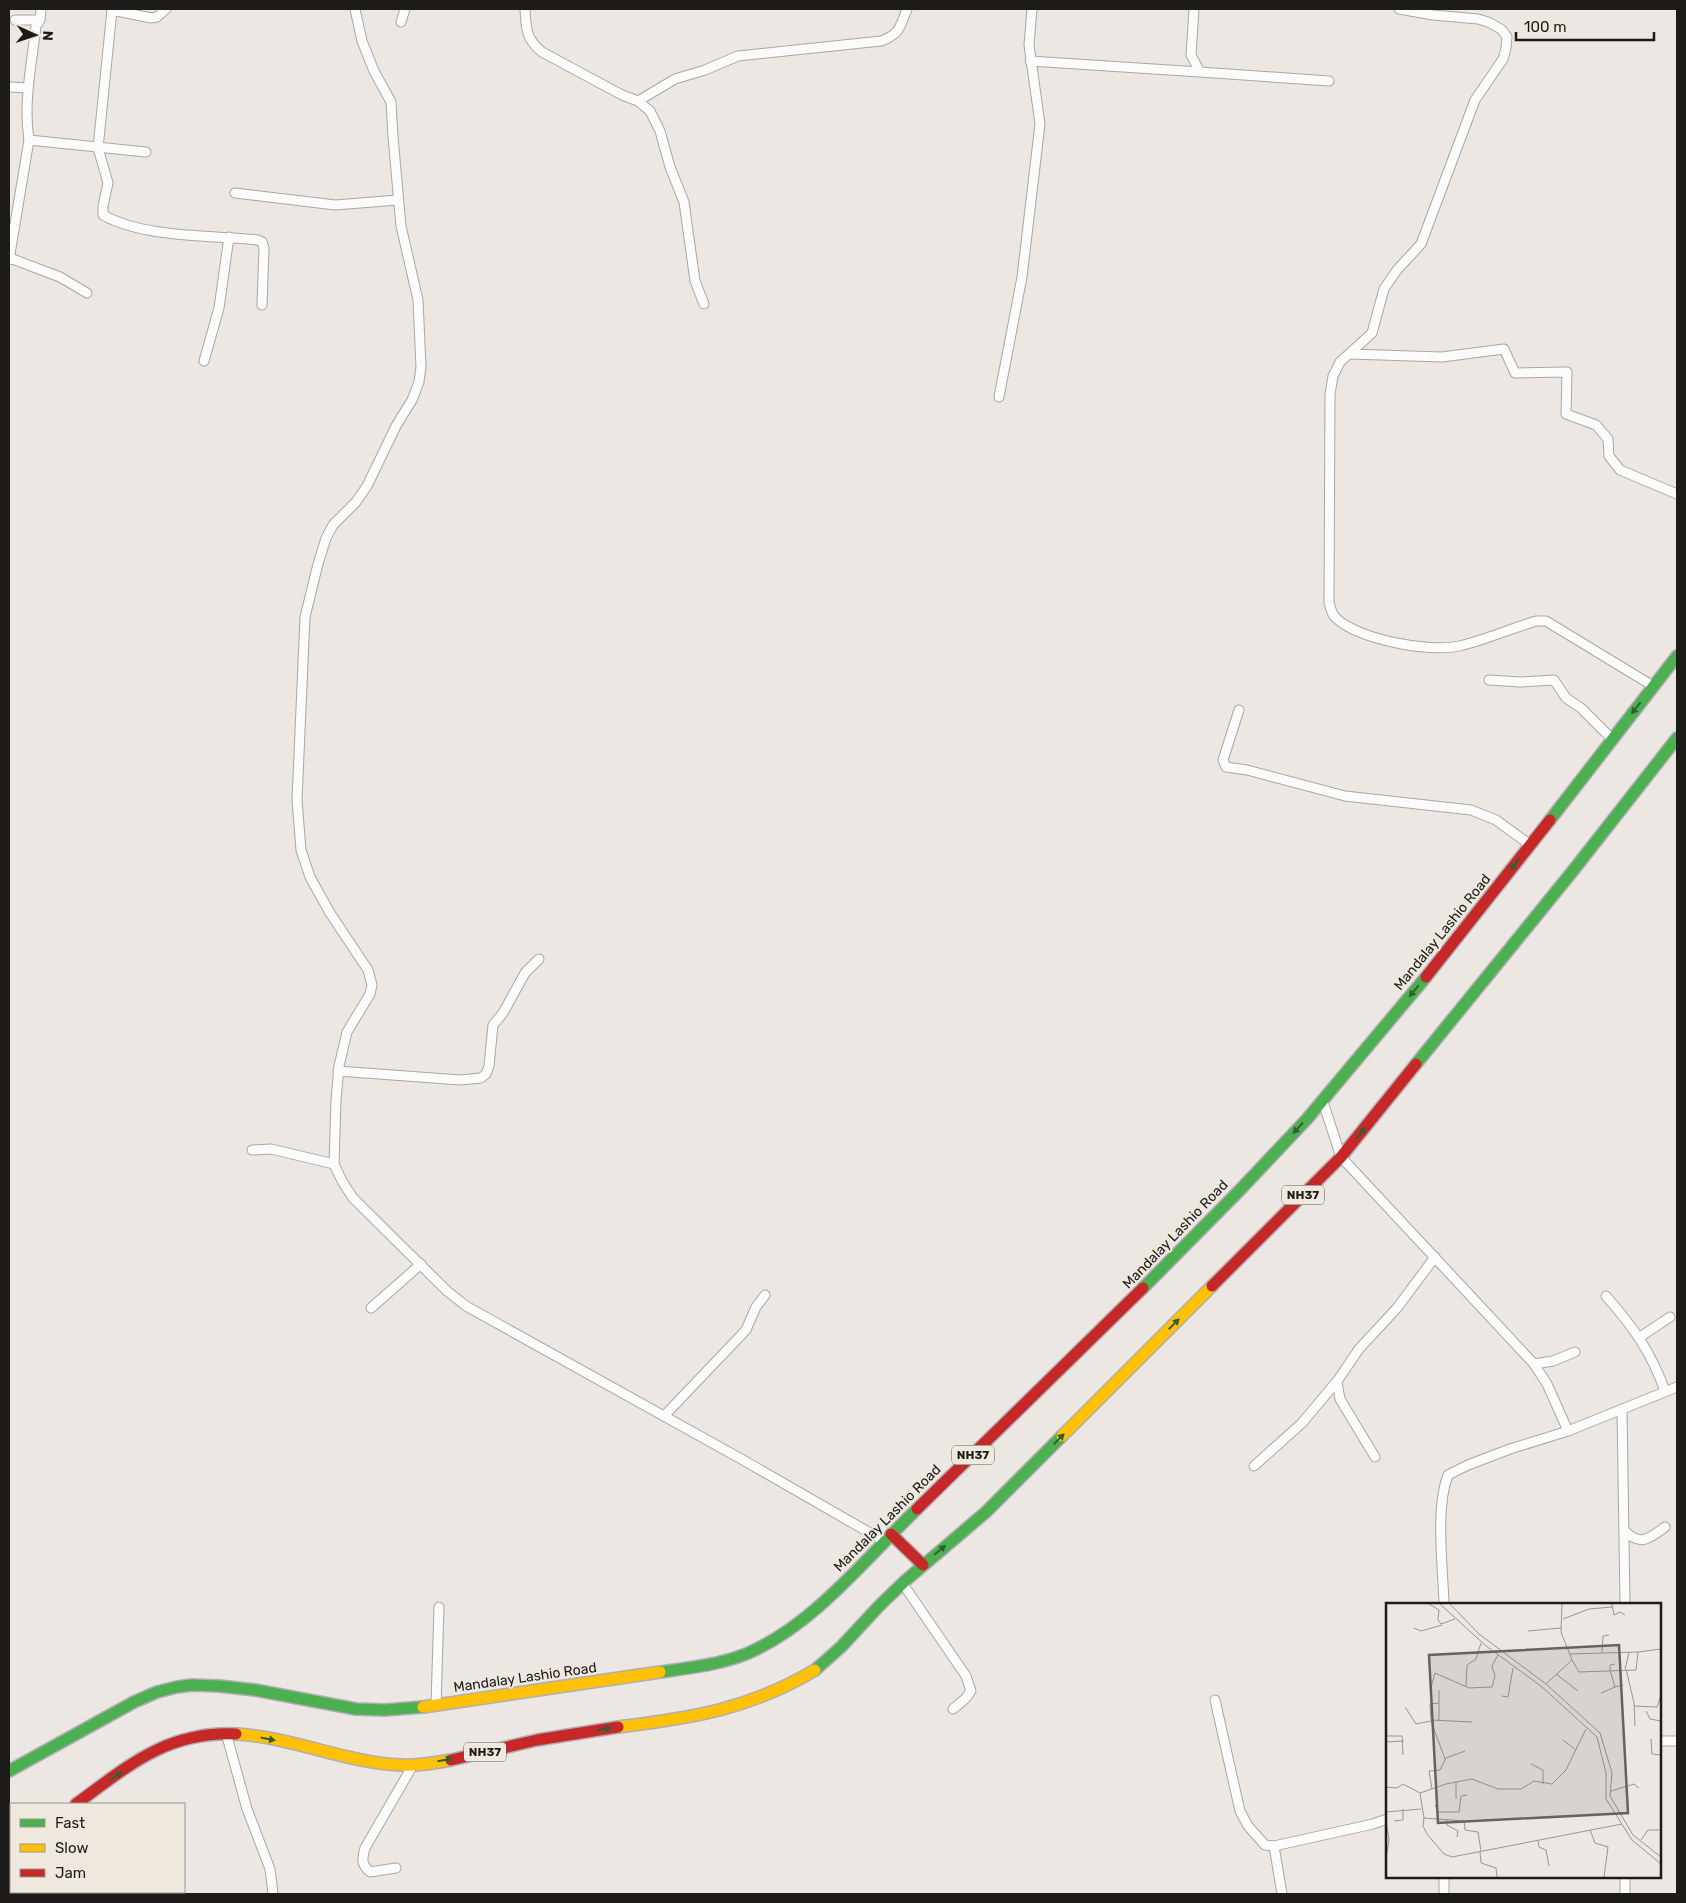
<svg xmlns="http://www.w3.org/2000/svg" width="1686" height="1903" font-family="Rubik,sans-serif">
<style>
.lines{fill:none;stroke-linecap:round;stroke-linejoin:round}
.street-casing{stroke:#aaa7a3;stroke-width:11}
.fast-casing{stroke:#b1adb5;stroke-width:14}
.slow-casing{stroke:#b1adb5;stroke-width:14}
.jam-casing{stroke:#b1adb5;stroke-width:14}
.street{stroke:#fcfbfb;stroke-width:9}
.fast{stroke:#4caf50;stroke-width:11}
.slow{stroke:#ffc107;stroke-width:11}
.jam{stroke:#c62828;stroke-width:11}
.oneway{fill:#325e31}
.labels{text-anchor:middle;stroke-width:4;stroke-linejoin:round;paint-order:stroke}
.shield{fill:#efe8df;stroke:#5c5854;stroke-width:1}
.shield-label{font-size:12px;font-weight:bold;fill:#1d1b18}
.street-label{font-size:14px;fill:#1d1b18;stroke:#efe8df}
.inset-road{fill:none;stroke:#999591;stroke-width:1}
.view{fill:#65625f;fill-opacity:0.15;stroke:#65625f;stroke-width:2.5}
.inset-edge{fill:none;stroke:#1d1b18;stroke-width:2.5}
</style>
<rect width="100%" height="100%" fill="#ece7e2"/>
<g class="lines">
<g class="street-casing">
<g id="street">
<path d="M166 9 157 17 151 18 112 10 98 148 108 183 103 206V215C144 238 211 235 258 240L262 242 264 248 262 305"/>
<polyline points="355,9 362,41 374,71 391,102 393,137 401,226 418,300 421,367 419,382 412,400 396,426 367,486 356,502 333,525 326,538 318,564 305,617 297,800 301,850 310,877 330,913 368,970 372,985 370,994 347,1032 339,1066 336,1100 334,1164 342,1181 353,1198 447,1291 466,1306 743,1460 884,1541"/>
<path d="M525 9C526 29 526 39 542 52L622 95 638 101 650 111 660 131 670 167 684 202 695 281 704 304"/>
<polyline points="1194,9 1191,55 1200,72 1329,81"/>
<path d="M1399 9 1433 15 1478 19 1488 22 1501 29 1507 37 1506 48 1503 59 1475 100 1421 244 1397 270 1384 289 1372 333 1340 362 1333 376 1330 394 1329 603C1331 608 1331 613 1335 617 1356 639 1429 653 1459 646 1485 640 1510 629 1536 621H1546L1653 686"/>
<polyline points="15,20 40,20"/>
<polyline points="401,22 405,9"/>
<polyline points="1030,61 1200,72"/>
<polyline points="9,87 28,88"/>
<path d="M638 101 675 79 705 70 738 56 881 41C900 34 900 27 907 9"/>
<polyline points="29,140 146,152"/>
<polyline points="235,193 335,205 398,200"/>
<polyline points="10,258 60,277 87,293"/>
<path d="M9 260 29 140C23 102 32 63 36 26L40 20 41 9"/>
<polyline points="1350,354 1442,357 1504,349 1515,373 1567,372 1566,414 1596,425 1608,439 1609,456 1620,470 1677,494"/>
<polyline points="204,361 219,308 229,237"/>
<polyline points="999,397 1022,277 1040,124 1029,45 1032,9"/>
<polyline points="1489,680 1520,682 1554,680 1566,698 1581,708 1612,739"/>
<polyline points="1239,710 1223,760 1226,767 1247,770 1345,796 1471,810 1496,820 1529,844"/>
<polyline points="338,1071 460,1080 481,1078 486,1074 489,1066 493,1025 503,1013 525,973 539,959"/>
<path d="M1323 1102 1341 1157 1534 1364 1547 1384 1568 1431 1510 1449 1468 1465 1448 1475C1435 1509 1443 1567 1444 1604"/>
<polyline points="252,1150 271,1149 334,1164"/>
<path d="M1606 1296C1634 1328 1651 1352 1665 1391"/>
<polyline points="371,1308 421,1264"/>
<polyline points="1640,1337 1670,1317"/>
<polyline points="1534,1364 1553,1361 1575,1352"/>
<polyline points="1337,1382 1340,1399 1375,1457"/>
<polyline points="1622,1409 1625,1604"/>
<polyline points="664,1416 746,1330 756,1307 765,1295"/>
<polyline points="1568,1431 1677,1387"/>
<polyline points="1254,1466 1302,1423 1338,1380 1359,1349 1397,1308 1435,1257"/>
<path d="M1624 1530C1640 1547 1649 1539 1665 1527"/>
<polyline points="903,1584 966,1676 971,1691 965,1699 953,1709"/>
<polyline points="1215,1700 1240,1811 1248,1826 1265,1845 1274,1846"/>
<polyline points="436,1705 439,1607"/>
<polyline points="226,1733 247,1809 270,1869 273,1894"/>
<polyline points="1660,1741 1677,1741"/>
<path d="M396 1868 370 1872C361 1864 362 1859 365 1848L413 1765"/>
<polyline points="1625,1877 1625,1894"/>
<polyline points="1282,1894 1274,1846 1373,1824 1387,1819"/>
<polyline points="1444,1894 1444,1877"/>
</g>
</g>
<g class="fast-casing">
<g id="fast">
<polyline points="1550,820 1677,656"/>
<polyline points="1416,1064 1572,872 1677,738"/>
<polyline points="1143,1288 1239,1191 1307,1119 1426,977"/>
<polyline points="815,1670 841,1647 879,1606 905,1581 986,1512 1062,1436"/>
<path d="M660 1672C689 1668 718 1665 746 1654 813 1626 866 1558 917 1509"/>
<polyline points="9,1771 134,1702 157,1692 177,1687 192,1685 219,1686 255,1690 356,1709 385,1710 423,1707"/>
</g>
</g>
<g class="slow-casing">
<g id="slow">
<polyline points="1062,1436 1212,1286"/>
<polyline points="423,1707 660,1672"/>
<path d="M618 1727C692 1718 750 1709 815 1670"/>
<path d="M236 1734C292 1737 346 1763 402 1765 418 1766 435 1763 451 1760"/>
<polyline points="9,1838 11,1837"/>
</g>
</g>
<g class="jam-casing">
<g id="jam">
<polyline points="1426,977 1550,820"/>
<polyline points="1212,1286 1341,1157 1416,1064"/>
<polyline points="917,1509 1143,1288"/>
<polyline points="891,1534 923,1565"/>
<polyline points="451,1760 537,1740 618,1727"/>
<path d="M76 1804C128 1766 167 1731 236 1734"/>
</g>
</g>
<use href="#street" class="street"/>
<use href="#fast" class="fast"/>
<use href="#slow" class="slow"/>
<use href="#jam" class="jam"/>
</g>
<defs><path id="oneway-solid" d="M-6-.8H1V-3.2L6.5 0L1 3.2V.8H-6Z" transform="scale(1.25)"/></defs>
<g class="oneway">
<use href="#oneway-solid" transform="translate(1636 708) rotate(128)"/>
<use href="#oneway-solid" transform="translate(1515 864) rotate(127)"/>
<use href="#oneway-solid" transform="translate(1414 991) rotate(130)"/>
<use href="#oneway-solid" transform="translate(1298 1128) rotate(133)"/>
<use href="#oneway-solid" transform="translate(1361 1133) rotate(-50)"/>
<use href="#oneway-solid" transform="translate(1174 1324) rotate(-45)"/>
<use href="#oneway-solid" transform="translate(1059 1439) rotate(-45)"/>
<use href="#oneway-solid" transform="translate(940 1550) rotate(-40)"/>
<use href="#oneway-solid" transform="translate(604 1729) rotate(-9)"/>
<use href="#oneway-solid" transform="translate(268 1739) rotate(11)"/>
<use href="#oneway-solid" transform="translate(445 1760) rotate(-9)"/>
<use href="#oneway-solid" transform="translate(116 1776) rotate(-35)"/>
</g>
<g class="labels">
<g class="shield">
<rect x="1282" y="1185.5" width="42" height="19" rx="4"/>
<rect x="952" y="1445.5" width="42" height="19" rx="4"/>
<rect x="464" y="1742.5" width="42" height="19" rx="4"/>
</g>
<g class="shield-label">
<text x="1303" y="1199">NH37</text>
<text x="973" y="1459">NH37</text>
<text x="485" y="1756">NH37</text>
</g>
<g class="street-label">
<text transform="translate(1442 932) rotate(-51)" y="5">Mandalay Lashio Road</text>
<text transform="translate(1175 1234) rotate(-46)" y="5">Mandalay Lashio Road</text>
<text transform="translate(887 1518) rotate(-45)" y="5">Mandalay Lashio Road</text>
<text transform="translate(525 1677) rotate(-8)" y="5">Mandalay Lashio Road</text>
</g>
</g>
<g transform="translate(1386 1603)">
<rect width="275" height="275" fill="#ece7e2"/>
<path class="inset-road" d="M43 1 53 7 52 17 55 21 69 16M54 1 100 43 155 83 211 134 220 170V196L246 237 275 261M64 1 93 31 160 81 214 130 226 170 224 193 247 232 275 254M176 1 175 29 186 57M226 1 228 12 234 9 239 12M177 16 203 6 226 4M28 25 35 28 56 22M142 28 175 25M216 49 217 33 223 32M184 51 252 49M229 61 224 62V67L229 84 237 82M239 66 243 50M240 66 248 100 249 123M170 71 192 88M161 80 186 57 193 69 250 67 252 49 275 46M80 83 81 62 90 56 95 40M45 84 49 70 83 85 106 84 109 73 106 63 112 52M215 90 229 84M116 93 122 94 127 65M248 103 271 104 275 92M19 104 30 121 45 118 59 156M260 108 264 116 275 118M45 117 86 119M45 117 44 101 53 100V87M53 117V100M0 133H16L17 152M265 136 266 151 275 152M177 137 190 147M0 139 18 138M145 161 157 167V181M70 179V196M0 184 11 185 17 181 34 190 60 181 86 176 112 186H135L148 178 166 181 180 167 200 126M46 186 43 168 54 167 60 155 79 148M225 188 248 181 253 185M34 190 38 215 78 218 79 227 92 229 95 248M49 202 52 209H73L75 193 81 192M0 209 35 206M38 215 37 223 41 231 58 251 66 254 236 221M61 217V222L72 228 71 234M0 218 3 237 0 255M8 218 17 217V206M204 227 209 240 222 244 218 274M255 237 262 227H273M152 238 153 244 160 247 163 263M94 249 95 260 110 265 111 274"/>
<path class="view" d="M233 42 242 210 52 220 43 52Z"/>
<rect width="275" height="275" class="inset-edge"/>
</g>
<rect width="1686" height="1903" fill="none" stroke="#1d1b18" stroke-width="20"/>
<rect x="10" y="1803" width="175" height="90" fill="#efe8df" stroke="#9b968f"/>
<rect x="20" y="1819" width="25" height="8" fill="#4caf50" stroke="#9b968f"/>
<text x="55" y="1828" font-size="15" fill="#1d1b18">Fast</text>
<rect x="20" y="1844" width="25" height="8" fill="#ffc107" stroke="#9b968f"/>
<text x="55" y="1853" font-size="15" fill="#1d1b18">Slow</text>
<rect x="20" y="1869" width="25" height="8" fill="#c62828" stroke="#9b968f"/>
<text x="55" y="1878" font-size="15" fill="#1d1b18">Jam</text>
<g transform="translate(35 35) rotate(93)" stroke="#efe8df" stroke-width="4" paint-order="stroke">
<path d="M0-4L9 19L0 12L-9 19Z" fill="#1d1b18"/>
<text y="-8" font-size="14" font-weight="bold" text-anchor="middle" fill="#1d1b18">N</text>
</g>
<path d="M1516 32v8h138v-8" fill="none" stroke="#1d1b18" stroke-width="2.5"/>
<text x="1524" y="32" font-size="15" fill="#1d1b18" stroke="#efe8df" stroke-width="4" paint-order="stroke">100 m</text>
</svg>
